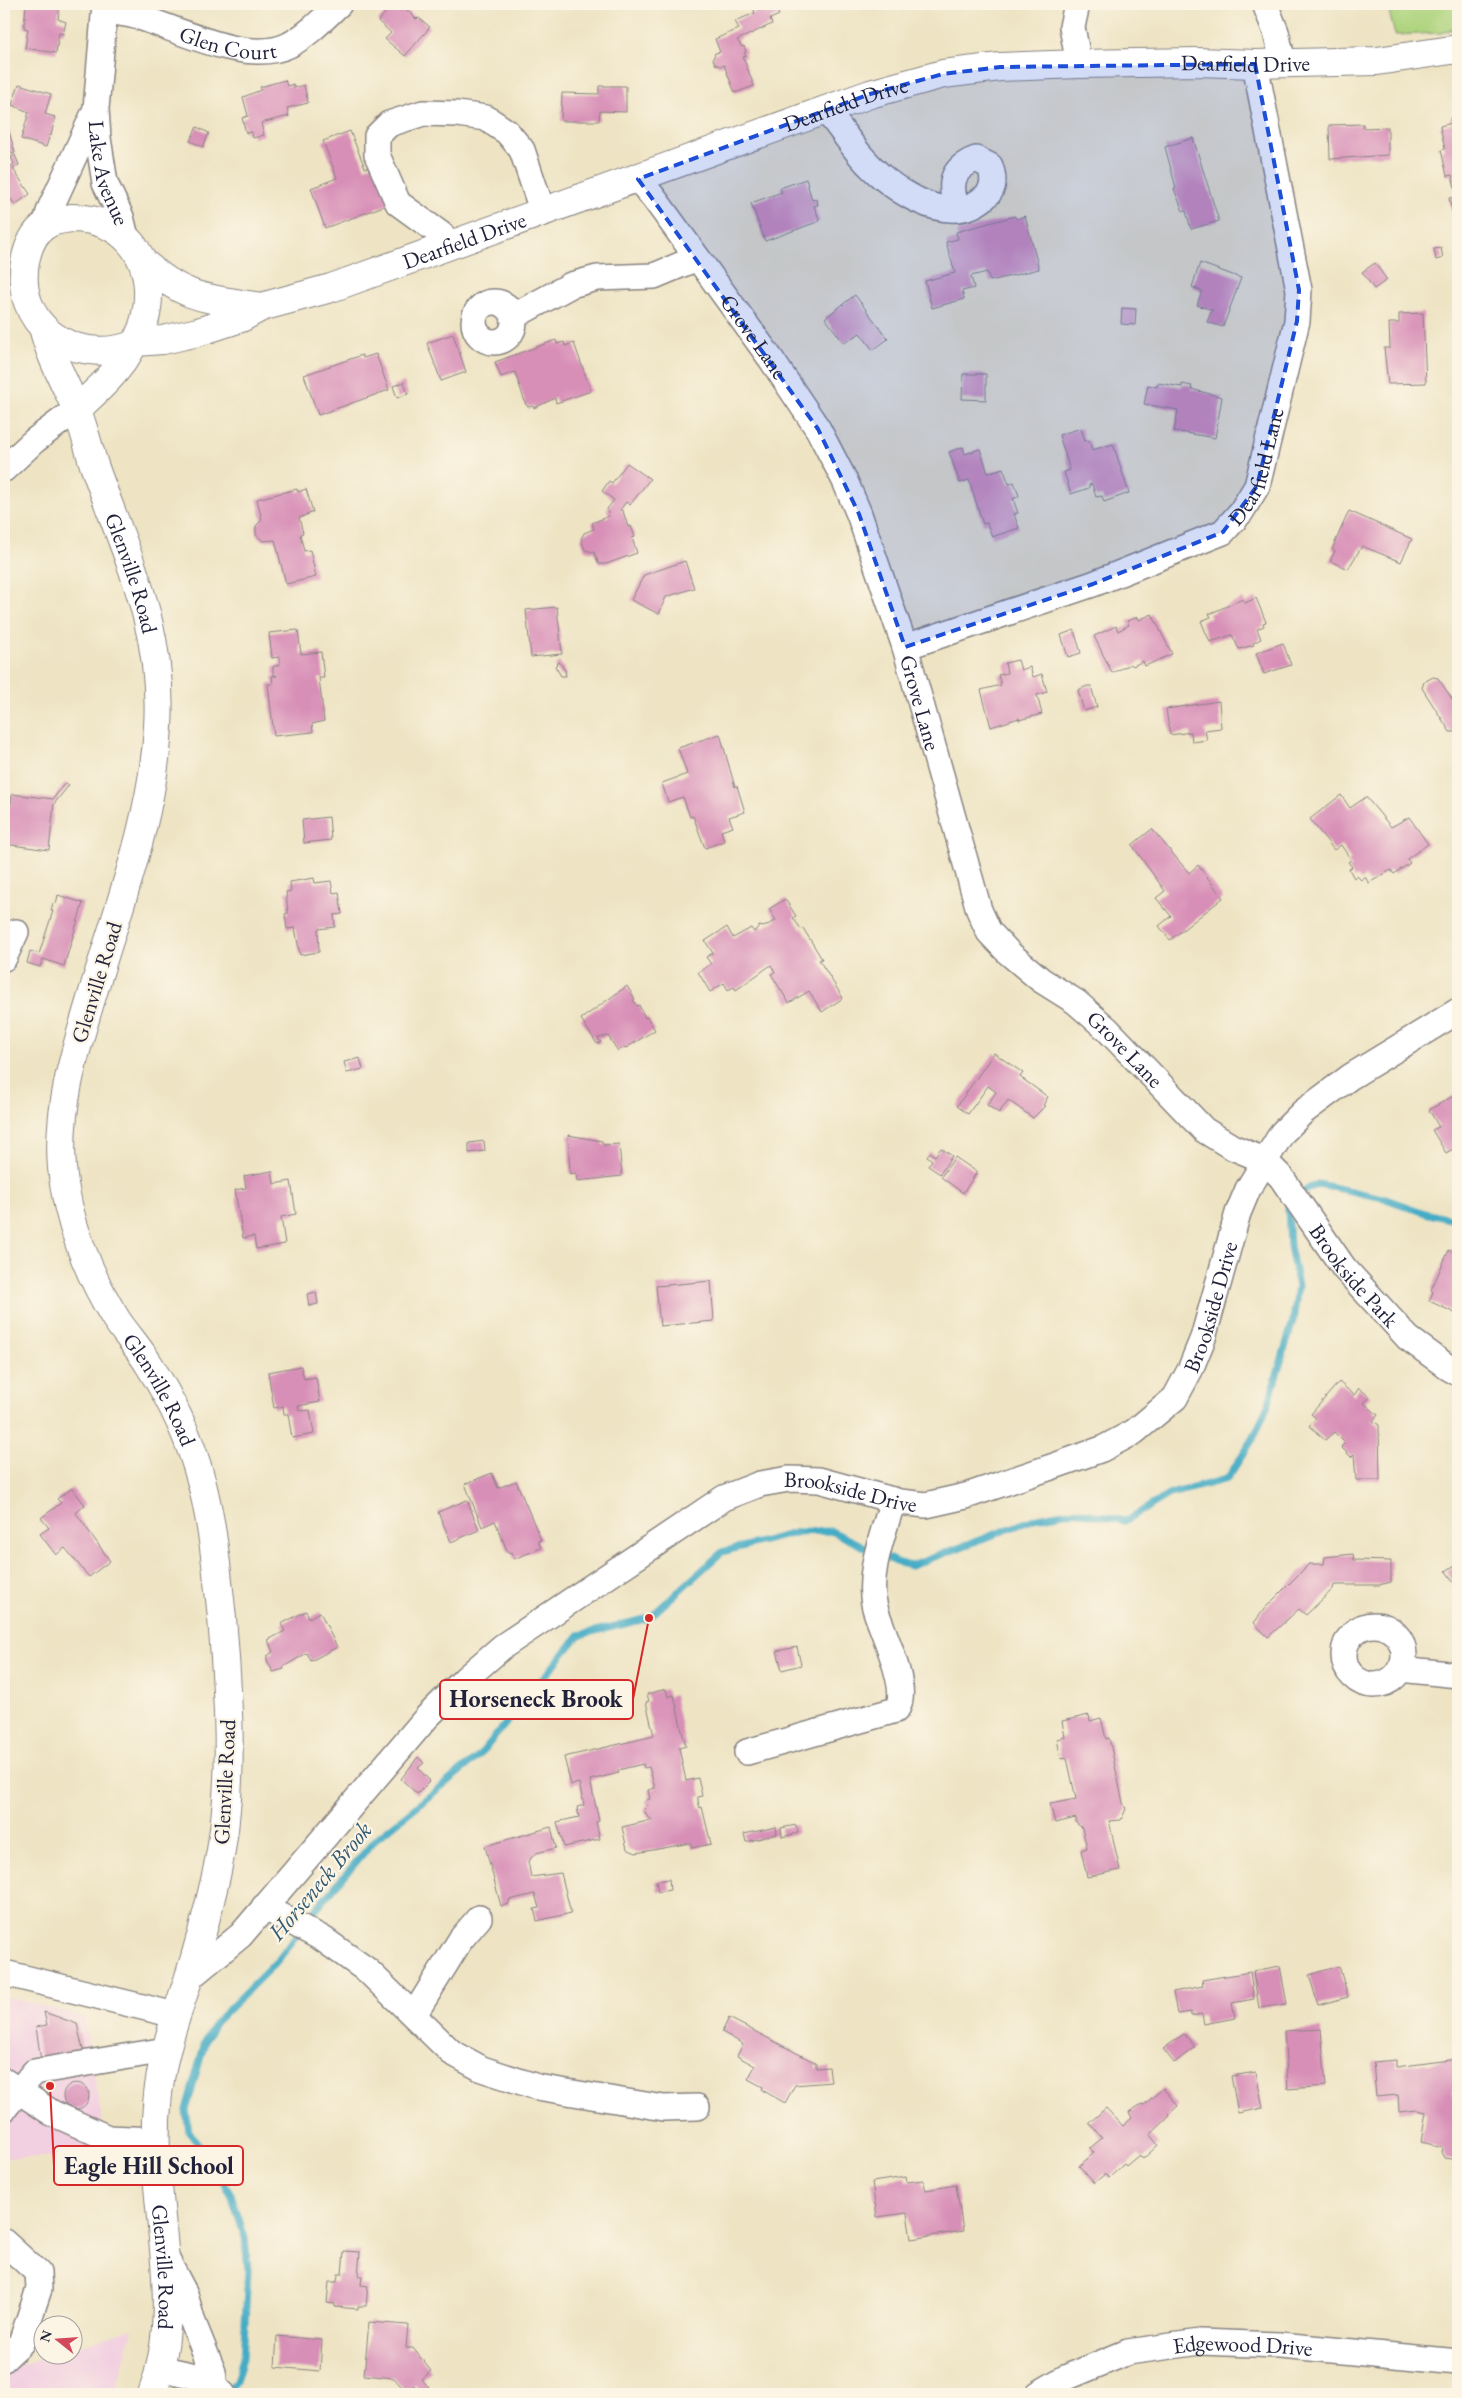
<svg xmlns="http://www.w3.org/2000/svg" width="1462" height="2398" font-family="'EB Garamond',serif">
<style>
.built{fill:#f2cfe1}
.park{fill:#aed47e;stroke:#687b5c}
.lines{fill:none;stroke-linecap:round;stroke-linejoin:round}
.stream{stroke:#45acc5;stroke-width:7}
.building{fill:#d88fb7}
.minor-casing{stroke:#888380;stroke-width:28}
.major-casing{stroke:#888380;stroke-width:30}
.minor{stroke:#fff;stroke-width:25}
.major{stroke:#fff;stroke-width:28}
.marked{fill:#1d4ed8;fill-opacity:0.2;stroke:#1d4ed8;stroke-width:4;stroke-dasharray:10 6;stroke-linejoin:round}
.labels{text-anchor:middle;stroke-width:4.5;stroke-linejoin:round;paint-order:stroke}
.street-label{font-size:22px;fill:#22223b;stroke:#fcf5e5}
.water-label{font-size:24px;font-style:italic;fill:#305972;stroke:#fcf5e5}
.leader{fill:none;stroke:#d62828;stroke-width:2}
.callout-dot{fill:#d62828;stroke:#fcf5e5;stroke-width:2}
.callout{fill:#fcf5e5;stroke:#d62828;stroke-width:2}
.callout-label{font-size:24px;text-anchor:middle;font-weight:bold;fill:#22223b}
</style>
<rect width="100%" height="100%" fill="#fcf5e5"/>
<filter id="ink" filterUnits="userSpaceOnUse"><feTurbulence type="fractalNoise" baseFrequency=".02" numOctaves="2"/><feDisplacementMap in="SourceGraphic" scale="10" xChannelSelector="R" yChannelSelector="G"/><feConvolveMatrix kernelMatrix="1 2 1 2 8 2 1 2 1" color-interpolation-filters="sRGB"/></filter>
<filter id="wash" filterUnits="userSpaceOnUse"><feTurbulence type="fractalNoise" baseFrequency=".0096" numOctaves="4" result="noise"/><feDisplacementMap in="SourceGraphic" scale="20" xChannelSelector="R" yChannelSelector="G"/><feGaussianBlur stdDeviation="1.12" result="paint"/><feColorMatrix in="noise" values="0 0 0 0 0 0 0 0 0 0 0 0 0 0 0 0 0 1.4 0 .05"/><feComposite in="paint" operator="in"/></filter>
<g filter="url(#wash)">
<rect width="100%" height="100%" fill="#eee4c4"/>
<g class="built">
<polygon points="4,1996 84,2017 108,2155 4,2158"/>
<polygon points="133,2328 115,2394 4,2394 4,2370 48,2356 72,2356 73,2348"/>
</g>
<polygon class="park" points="1387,4 1458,4 1458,27 1441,33 1395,35"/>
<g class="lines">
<g class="stream">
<polyline points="1300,1196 1306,1190 1318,1184 1383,1198 1425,1213 1458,1221"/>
<polyline points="227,2394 236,2381 243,2358 248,2271 245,2238 231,2194 209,2158 189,2132 186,2110 205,2042 215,2023 279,1959 309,1917 376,1839 478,1757 579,1635 649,1618 722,1552 799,1532 831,1531 896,1562 911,1566 1037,1518 1074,1511 1125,1521 1170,1494 1227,1479 1253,1439 1268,1405 1293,1321 1298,1286 1290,1246 1288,1209 1293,1204"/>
</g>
</g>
<g id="blocks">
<g class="building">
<polygon points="26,4 60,4 58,19 66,22 63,34 59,33 56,53 25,48 28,29 24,28"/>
<polygon points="393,4 401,4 416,19 419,18 430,27 405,56 385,39 391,33 378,21"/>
<polygon points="752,4 774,4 779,15 770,19 772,24 737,40 742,47 744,46 746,52 744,53 746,56 743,57 754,86 735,93 724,65 720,66 715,64 713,59 715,53 720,52 715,39 739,29 735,21 755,13"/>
<polygon points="285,80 287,86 293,84 294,88 304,85 308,103 287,108 289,116 261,123 264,135 253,138 252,132 246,133 242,118 248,116 243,97 261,90 260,87"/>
<polygon points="19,84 51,94 45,114 55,117 51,136 50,135 46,147 21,139 29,112 12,105"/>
<polygon points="599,86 626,86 626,112 600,111 599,121 561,121 562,93 599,94"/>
<polygon points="1458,116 1458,223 1455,224 1449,198 1457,197 1452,175 1447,176 1441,150 1445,149 1440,126 1452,123 1450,118"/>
<polygon points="7,124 15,153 11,154 10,150 4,151 4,126"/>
<polygon points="1363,124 1363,128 1388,127 1388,155 1330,159 1329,125"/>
<polygon points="197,127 209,133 203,147 190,141"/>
<polygon points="350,131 365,168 374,164 389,204 325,228 311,188 337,178 323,141"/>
<polygon points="1193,138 1219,221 1191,229 1186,211 1183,211 1174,189 1176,188 1165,147"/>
<polygon points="15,155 19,165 13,169 30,194 15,205 4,190 4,175 8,172 7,169 14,164 11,157"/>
<polygon points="806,179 812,200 816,199 818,205 814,206 820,221 765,241 751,203 782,192 780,188"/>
<polygon points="1015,216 1016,219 1025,216 1039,269 990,281 987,272 971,276 974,288 962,291 964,299 932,308 925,281 955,273 946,242 958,239 956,232"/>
<polygon points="1441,248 1443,258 1436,260 1434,249"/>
<polygon points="1200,263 1241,278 1223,327 1207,322 1212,310 1197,305 1202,291 1192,287"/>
<polygon points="1375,263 1387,280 1374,289 1362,272"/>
<polygon points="855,295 888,339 873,350 860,333 844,343 825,318"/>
<polygon points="1122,308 1136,309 1135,325 1121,324"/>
<polygon points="1423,313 1426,383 1388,384 1384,348 1390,348 1389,323 1399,323 1399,314"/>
<polygon points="453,334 466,372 441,381 427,343"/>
<polygon points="556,340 557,344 564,342 565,346 574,343 591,391 556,403 555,398 534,408 533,406 529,407 526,405 515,372 501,377 495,362"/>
<polygon points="376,354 389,390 318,415 304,375 362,355 363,358"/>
<polygon points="963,374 986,374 986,400 962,399"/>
<polygon points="404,382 408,394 397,398 393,386"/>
<polygon points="1158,383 1182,387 1182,384 1192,386 1191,389 1222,397 1215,438 1174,431 1178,410 1144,404 1148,385 1157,387"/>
<polygon points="1081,428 1085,441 1089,440 1092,450 1113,444 1129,493 1104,502 1102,496 1096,497 1092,484 1089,485 1089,488 1071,494 1064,472 1070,470 1059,435"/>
<polygon points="963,447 965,454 980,449 988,473 1003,468 1009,484 1014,482 1019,496 1013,499 1018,513 1014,514 1019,528 992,537 987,523 983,524 969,480 960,483 949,452"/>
<polygon points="627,463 650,479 630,505 626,502 620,510 623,511 628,527 631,526 635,537 632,538 637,553 606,564 599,564 594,552 585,550 581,539 584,533 594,529 592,523 609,516 607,509 614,500 602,491 609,481 612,483"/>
<polygon points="297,489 298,492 306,489 313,512 299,518 303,533 300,534 304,551 310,550 316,577 286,584 275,540 263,541 256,535 256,526 262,520 257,499"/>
<polygon points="1349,511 1412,539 1401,562 1362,546 1348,569 1330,561 1335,551 1332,549"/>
<polygon points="685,561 694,588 666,597 659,614 631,600 644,575"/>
<polygon points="1256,598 1266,622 1263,623 1264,626 1257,629 1261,639 1253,643 1254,645 1239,649 1232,635 1210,642 1201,621 1211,617 1209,614 1243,599 1245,603"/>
<polygon points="557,607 562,654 531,657 526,610"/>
<polygon points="1152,614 1172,654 1145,666 1143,661 1133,666 1131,664 1112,673 1094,636 1116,626 1118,631 1129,625 1127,621 1138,617 1139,620"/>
<polygon points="298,630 301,654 321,652 324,678 319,678 324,721 312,724 313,732 274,736 268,684 273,684 272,676 277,676 273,674 273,667 280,664 280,657 272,658 269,633"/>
<polygon points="1074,630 1081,653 1068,657 1061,635"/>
<polygon points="1283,643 1291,665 1264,674 1256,653"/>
<polygon points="1018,660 1021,670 1030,667 1033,677 1042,674 1047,692 1037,695 1042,714 1019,720 1019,718 991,727 981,690 1001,685 998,675 1007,673 1005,663"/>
<polygon points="559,662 565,670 566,676 561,676 555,666"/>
<polygon points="1433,677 1438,678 1458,708 1458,730 1456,732 1450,732 1422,688 1424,682"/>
<polygon points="1087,686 1091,686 1097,707 1084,711 1078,690"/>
<polygon points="1219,701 1221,728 1205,730 1207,740 1192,742 1191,732 1170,735 1166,709"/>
<polygon points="720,734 735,787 737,786 745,812 729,817 733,827 721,831 724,841 705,848 693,816 690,817 683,797 668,802 662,783 687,774 678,748"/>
<polygon points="65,783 69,785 54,804 49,850 4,844 4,803 11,804 12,794 53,799"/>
<polygon points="1341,795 1350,808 1366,797 1391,827 1409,817 1428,844 1407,859 1410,863 1394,874 1391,870 1369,883 1365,877 1361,880 1357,876 1354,878 1349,869 1352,867 1348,862 1351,860 1341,845 1334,850 1310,819"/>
<polygon points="329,817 331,840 304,843 302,820"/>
<polygon points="1152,829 1189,873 1198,865 1223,898 1170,940 1159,926 1171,916 1156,898 1165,891 1132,845"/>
<polygon points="314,878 315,883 331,881 333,893 339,892 342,914 334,915 335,927 318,929 319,952 300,955 295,928 287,929 285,914 288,913 286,892 291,891 290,882"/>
<polygon points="58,895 83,903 64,966 43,959 40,967 27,963 30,951 39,954 53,911 51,911 53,903 56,904"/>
<polygon points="785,899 796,916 793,918 801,929 803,928 822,959 819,960 843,998 822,1012 809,991 789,1003 771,974 775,972 771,965 736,990 734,987 728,990 724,983 710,992 698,972 711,964 706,957 713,953 705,941 727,927 733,938 751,928 754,932 759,926 764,927 776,920 769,909"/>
<polygon points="627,986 635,999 633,1000 637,1006 639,1005 645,1018 647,1017 655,1030 626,1048 625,1047 618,1051 608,1036 598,1038 601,1042 597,1044 581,1019"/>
<polygon points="994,1053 1023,1073 1020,1077 1048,1097 1043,1105 1045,1106 1033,1118 1008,1100 999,1113 987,1105 996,1092 988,1086 968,1114 957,1106"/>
<polygon points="360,1058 363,1069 347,1073 344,1062"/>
<polygon points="1458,1093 1458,1146 1446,1153 1432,1130 1439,1127 1429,1110"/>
<polygon points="568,1135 602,1141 603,1145 619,1144 622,1176 577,1181 576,1173 570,1174"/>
<polygon points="484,1141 485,1151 469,1153 469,1143"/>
<polygon points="941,1148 952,1156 940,1174 928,1166 932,1160 927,1156 930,1152 935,1156"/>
<polygon points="955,1157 977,1172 963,1193 941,1177"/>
<polygon points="272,1171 274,1184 291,1181 296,1214 281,1217 285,1244 256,1249 254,1236 243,1238 235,1190 246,1188 244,1176"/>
<polygon points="1449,1250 1458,1254 1458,1307 1455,1313 1429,1301 1433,1292 1431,1290"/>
<polygon points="711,1281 714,1321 660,1326 656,1286"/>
<polygon points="316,1292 318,1304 309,1306 307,1294"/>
<polygon points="301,1366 304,1379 316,1377 320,1402 298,1406 299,1411 310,1410 314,1434 292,1438 288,1414 284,1414 283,1406 274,1408 268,1372"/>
<polygon points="1339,1382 1354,1395 1359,1388 1370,1397 1364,1403 1378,1415 1373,1421 1379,1425 1380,1480 1356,1480 1354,1454 1351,1457 1341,1447 1345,1443 1334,1432 1325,1440 1309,1426 1316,1418 1311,1414"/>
<polygon points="492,1473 498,1488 516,1481 541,1540 538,1541 541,1548 514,1559 511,1552 508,1553 495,1521 482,1527 465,1484"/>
<polygon points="72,1488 85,1505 76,1513 110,1561 89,1577 65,1548 56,1555 40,1534 49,1528 41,1518 61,1503 57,1499"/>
<polygon points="467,1500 479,1530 451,1542 438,1512"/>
<polygon points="1353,1554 1354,1560 1391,1561 1391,1582 1379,1585 1334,1585 1333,1589 1306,1615 1299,1609 1268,1637 1254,1623 1265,1608 1309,1564 1324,1564 1325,1557"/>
<polygon points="1458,1563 1458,1589 1446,1571"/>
<polygon points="306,1611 309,1618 320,1612 337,1647 311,1661 307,1653 283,1667 284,1669 273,1672 267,1660 267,1656 273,1652 268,1640 285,1631 281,1624"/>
<polygon points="797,1647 801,1665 782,1670 777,1651"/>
<polygon points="666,1689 668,1697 674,1695 683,1735 686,1746 679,1748 686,1781 698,1778 702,1796 698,1797 698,1801 700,1808 702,1807 711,1844 692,1848 691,1843 636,1853 627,1849 622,1827 652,1820 646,1815 644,1809 647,1806 646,1800 650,1799 648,1790 655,1788 649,1767 644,1768 643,1764 618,1770 619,1773 590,1780 599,1821 596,1822 600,1839 564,1847 557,1822 579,1817 577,1807 584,1805 579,1783 571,1785 564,1757 654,1736 646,1702 649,1701 647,1694"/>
<polygon points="1089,1715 1090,1721 1101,1718 1106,1739 1109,1738 1123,1803 1126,1809 1121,1820 1109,1821 1120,1870 1087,1877 1081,1850 1087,1848 1082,1828 1076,1823 1076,1818 1055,1823 1050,1804 1076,1799 1067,1758 1061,1759 1057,1739 1065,1737 1062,1721"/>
<polygon points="418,1757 424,1763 418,1768 430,1781 417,1794 401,1779"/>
<polygon points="796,1825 798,1833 782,1837 781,1828"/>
<polygon points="551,1827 556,1848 536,1853 528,1861 531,1877 561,1873 571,1913 537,1921 534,1909 539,1908 535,1894 509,1900 509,1904 501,1906 485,1846"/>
<polygon points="776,1827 777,1834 746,1842 744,1834"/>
<polygon points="669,1879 670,1890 658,1892 656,1881"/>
<polygon points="1280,1966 1287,2004 1259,2008 1253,1971"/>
<polygon points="1339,1966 1348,1997 1318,2005 1309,1975"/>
<polygon points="1250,1972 1254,1999 1232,2003 1235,2018 1204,2024 1202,2014 1191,2016 1191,2012 1177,2014 1173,1992 1203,1986 1202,1980"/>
<polygon points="44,2012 77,2024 84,2054 41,2061 36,2027 47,2025"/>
<polygon points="729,2018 816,2063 816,2068 829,2067 831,2082 795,2085 785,2103 762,2090 763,2087 748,2079 755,2066 737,2056 743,2044 722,2032"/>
<polygon points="1321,2029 1326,2086 1288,2089 1284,2031"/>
<polygon points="1184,2034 1195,2047 1174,2063 1163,2049"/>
<polygon points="1458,2059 1458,2091 1453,2091 1454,2099 1458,2100 1458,2160 1444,2158 1441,2152 1442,2147 1421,2142 1426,2112 1417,2110 1399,2112 1398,2095 1376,2097 1373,2062 1396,2060 1396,2067"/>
<polygon points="1256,2072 1263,2108 1238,2113 1231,2076"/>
<circle cx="76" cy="2096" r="13"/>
<polygon points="1163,2088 1178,2106 1169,2114 1170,2116 1150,2135 1158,2145 1143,2159 1139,2155 1126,2166 1124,2164 1109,2178 1105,2174 1094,2183 1079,2166 1094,2153 1090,2148 1102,2138 1089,2123 1106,2108 1123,2126 1132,2118 1129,2112 1142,2104 1144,2105"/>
<polygon points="906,2177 907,2182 923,2180 926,2190 956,2185 963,2231 911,2239 907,2213 877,2217 872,2182"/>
<polygon points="344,2251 360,2252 358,2276 362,2276 361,2285 368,2286 366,2306 358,2306 358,2309 335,2307 335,2304 327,2303 329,2282 337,2282 338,2274 342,2274"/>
<polygon points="369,2322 408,2325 406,2348 413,2348 431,2371 422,2379 429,2388 421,2394 414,2385 406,2392 394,2378 364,2375"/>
<polygon points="277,2336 322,2340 320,2371 275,2367"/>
</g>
</g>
</g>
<g filter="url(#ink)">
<use href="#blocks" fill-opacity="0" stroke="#888380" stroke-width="1"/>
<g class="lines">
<g class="minor-casing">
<g id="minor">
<path id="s1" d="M105 4 96 109 98 138 105 183 121 217 126 237"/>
<polyline points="1077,4 1072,27 1079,64"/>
<polyline points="1265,4 1276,32 1283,62"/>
<path id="s2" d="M105 11C118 13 130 14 142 18 182 31 248 65 289 45 308 35 323 19 339 4"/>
<path d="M826 111C839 125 848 141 861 156 886 186 947 231 985 197 995 189 994 177 990 166L976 159C950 169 949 185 957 209"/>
<path id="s3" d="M638 179 654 198 771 359 818 429 845 481 859 514 905 647 979 910 989 932 1010 954 1041 980 1076 1002 1107 1029 1204 1130 1232 1147 1264 1160 1281 1177 1344 1268 1408 1338 1449 1368 1458 1373"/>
<polyline points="45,225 50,209 95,111"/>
<polyline points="446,247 442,235 398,203 377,155 377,136 389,124 423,113 457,114 486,118 507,132 522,150 543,213"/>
<circle cx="494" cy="322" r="20"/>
<polyline points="514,316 571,285 597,278 654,276 697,258"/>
<polyline points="4,469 34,441 77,409"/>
<path id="s4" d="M905 647 1093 584 1223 532 1241 512 1257 486 1297 321 1299 290 1255 64"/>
<polyline points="4,958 16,932"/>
<circle cx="1374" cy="1655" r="30"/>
<polyline points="1400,1669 1458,1675"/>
<path d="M747 1752 896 1710C912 1690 881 1630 875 1608 866 1574 884 1532 893 1500"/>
<polyline points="264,1907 323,1939 368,1971 451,2052 482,2069 537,2087 664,2108 697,2107"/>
<polyline points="4,1973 175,2015"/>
<path id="s5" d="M189 1978 241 1935 427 1717 465 1679 502 1647 724 1498 760 1484 789 1479 819 1480 900 1502 926 1505 966 1496 1057 1465 1102 1449 1134 1432 1175 1398 1190 1370 1203 1338 1238 1213 1248 1189 1282 1133 1303 1112 1350 1077 1458 1011"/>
<polyline points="414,2015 461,1939 479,1918"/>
<polyline points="4,2081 52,2113 108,2138 155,2140"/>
<polyline points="4,2109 34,2072 166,2050"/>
<polyline points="4,2242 38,2273 39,2289 21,2343 4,2359"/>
<polyline points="165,2256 185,2294 192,2320 213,2372 215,2386"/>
<path d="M161 2369C185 2373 206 2376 223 2394"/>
<path id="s6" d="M1038 2394 1065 2378 1128 2352 1200 2342 1280 2345 1458 2362"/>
</g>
</g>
<g class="major-casing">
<g id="major">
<path d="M72 218C125 219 154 257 147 309 145 321 141 336 133 345 72 367 11 324 26 257 29 245 35 231 46 225 53 220 63 219 72 218Z"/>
<path d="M144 263C187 301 208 298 261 307"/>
<path id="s7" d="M43 327C50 356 63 379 75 406 84 426 88 448 95 468 127 557 164 629 158 727 153 820 117 910 91 999 74 1055 57 1109 62 1168 67 1220 88 1274 116 1319 126 1334 138 1347 148 1363 171 1399 190 1438 201 1480 213 1525 217 1572 222 1618 229 1704 235 1792 216 1876 208 1911 199 1946 188 1980 174 2022 160 2061 157 2105 148 2202 187 2301 152 2394"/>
<path id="s8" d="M136 342 163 340 198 332 241 318 261 307 331 288 870 94 943 74 1000 67 1079 64 1197 62 1255 64 1377 61 1458 49"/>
<path d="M77 409C98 390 120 370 133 345"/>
</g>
</g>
<use href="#minor" class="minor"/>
<use href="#major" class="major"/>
</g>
</g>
<path class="marked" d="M1255 64 1299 290 1297 321 1257 486 1223 532 1093 584 905 647 859 514 818 429 638 179 870 94 943 74 1000 67Z"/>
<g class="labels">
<g class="street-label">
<text dy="8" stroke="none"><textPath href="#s2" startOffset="128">Glen Court</textPath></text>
<text dy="8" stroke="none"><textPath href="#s8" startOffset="1155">Dearfield Drive</textPath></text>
<text dy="8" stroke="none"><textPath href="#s8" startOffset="750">Dearfield Drive</textPath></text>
<text dy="8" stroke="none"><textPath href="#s1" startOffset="171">Lake Avenue</textPath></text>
<text dy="8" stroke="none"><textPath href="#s8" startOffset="345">Dearfield Drive</textPath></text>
<text dy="8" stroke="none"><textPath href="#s3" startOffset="196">Grove Lane</textPath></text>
<text dy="8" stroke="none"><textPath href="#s4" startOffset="414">Dearfield Lane</textPath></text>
<text dy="8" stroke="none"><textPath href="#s7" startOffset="262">Glenville Road</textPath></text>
<text dy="8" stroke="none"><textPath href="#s3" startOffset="601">Grove Lane</textPath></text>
<text transform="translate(96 982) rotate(-73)" y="8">Glenville Road</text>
<text dy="8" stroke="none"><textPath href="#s3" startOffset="1021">Grove Lane</textPath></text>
<text dy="8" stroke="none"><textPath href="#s3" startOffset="1348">Brookside Park</textPath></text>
<text dy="8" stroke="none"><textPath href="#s5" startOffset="1305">Brookside Drive</textPath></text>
<text dy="8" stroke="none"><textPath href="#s7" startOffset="1118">Glenville Road</textPath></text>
<text dy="8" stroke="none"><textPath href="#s5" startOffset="855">Brookside Drive</textPath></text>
<text transform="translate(224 1782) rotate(-87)" y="8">Glenville Road</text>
<text dy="8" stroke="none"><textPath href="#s7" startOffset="2016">Glenville Road</textPath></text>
<text dy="8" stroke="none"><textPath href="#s6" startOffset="215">Edgewood Drive</textPath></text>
</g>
<g class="water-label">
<text transform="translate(320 1881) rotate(-50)" y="8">Horseneck Brook</text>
</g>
</g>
<path class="leader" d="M649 1618L633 1699M50 2086L54 2166"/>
<g class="callout-dot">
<circle cx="649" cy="1618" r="5"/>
<circle cx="50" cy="2086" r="5"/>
</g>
<g class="callout">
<rect x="440" y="1680" width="193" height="39" rx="5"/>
<rect x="54" y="2146" width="189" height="39" rx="5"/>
</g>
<g class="callout-label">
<text x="536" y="1707">Horseneck Brook</text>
<text x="149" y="2174">Eagle Hill School</text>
</g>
<rect width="1462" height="2398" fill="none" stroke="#fcf5e5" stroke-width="20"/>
<g transform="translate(58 2340) rotate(287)"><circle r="24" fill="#fcf5e5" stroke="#a5a1a1"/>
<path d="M0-4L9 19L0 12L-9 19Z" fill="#d1495b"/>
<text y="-8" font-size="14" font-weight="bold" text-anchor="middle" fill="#22223b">N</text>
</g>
</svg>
